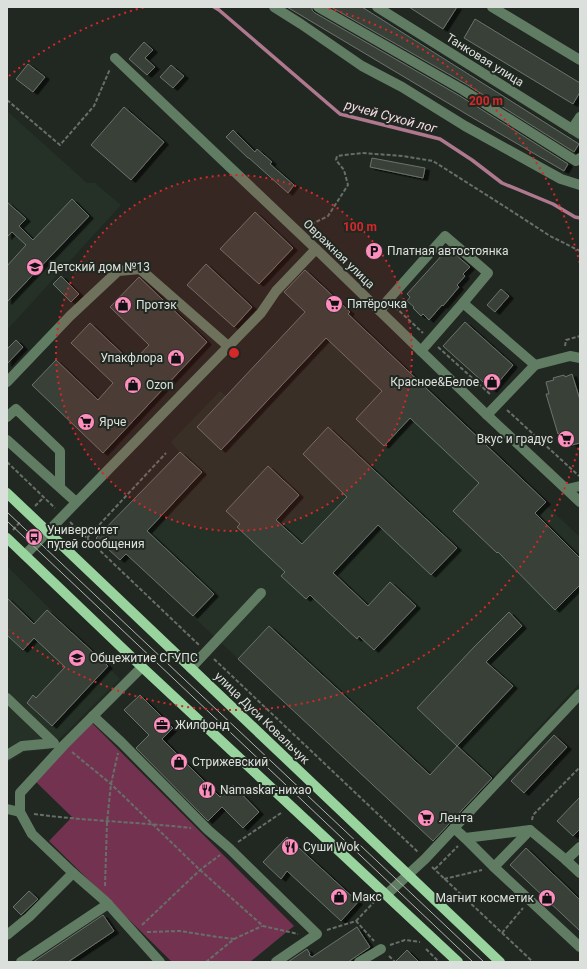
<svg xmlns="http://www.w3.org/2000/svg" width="587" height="969" font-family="Roboto,sans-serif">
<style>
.built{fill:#253026}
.green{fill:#733350}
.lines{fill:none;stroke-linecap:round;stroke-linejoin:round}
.stream{stroke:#ae788f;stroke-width:3.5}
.building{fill:#393f39;stroke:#6b736c;filter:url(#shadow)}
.path{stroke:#686e68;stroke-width:2;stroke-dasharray:4 2;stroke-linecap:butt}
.minor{stroke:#607c62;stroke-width:10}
.major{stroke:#99d49e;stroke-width:10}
.tram{stroke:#b0b4b0;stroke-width:1}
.ring{fill:none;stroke:#d62828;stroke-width:2;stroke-dasharray:2 4}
.labels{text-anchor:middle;stroke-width:4;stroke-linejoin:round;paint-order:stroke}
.street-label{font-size:12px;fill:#dce0dc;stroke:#212721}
.poi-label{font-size:12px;fill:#dce0dc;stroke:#212721;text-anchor:start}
.water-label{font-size:13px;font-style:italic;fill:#f2dae3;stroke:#212721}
.centre{fill:#d62828;stroke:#212721;stroke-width:2}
.ring-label{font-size:12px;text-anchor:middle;font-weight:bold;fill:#d62828;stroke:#212721;stroke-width:4;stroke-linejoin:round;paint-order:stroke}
</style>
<defs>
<filter id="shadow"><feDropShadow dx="4.5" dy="2.5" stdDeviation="0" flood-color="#0009"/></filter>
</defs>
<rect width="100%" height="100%" fill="#212721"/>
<g class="built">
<polygon points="7,111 87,183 95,183 121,205 7,330"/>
<polygon points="305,312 329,335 351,327 357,322 546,501 546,505 580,537 580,683 433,841 126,554 120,560 96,538 179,452 171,442 220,391 226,396"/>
<polygon points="7,566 120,679 48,750 26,751 7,763"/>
</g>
<polygon class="green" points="92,723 294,926 250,962 172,962 49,841 72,817 35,781"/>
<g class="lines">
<polyline class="stream" points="214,7 219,10 340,114 440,139 472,160 502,183 553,204 575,217 580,218"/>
</g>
<g class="building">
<polygon points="287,7 312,7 312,10 315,13 460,96 568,164 564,171 473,118"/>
<polygon points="331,7 362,7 579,144 574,152 466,84"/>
<polygon points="409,7 457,7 443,29"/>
<polygon points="475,19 580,83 580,92 573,104 464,38"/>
<polygon points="144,42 153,50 145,58 155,67 147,75 129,59"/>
<polygon points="28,64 45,77 33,92 16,79"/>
<polygon points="171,65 184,76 173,88 160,77"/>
<polygon points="124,107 164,142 131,180 91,145"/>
<polygon points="233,130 255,152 257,149 272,162 270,164 294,185 288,193 249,158 248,158 226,137"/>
<polygon points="372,158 425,168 423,178 370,167"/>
<polygon points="72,199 89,216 7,302 7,266 26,245 12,232 7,237 7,202 26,219 19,226 33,240"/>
<polygon points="255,212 293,248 259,284 220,249"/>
<polygon points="448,251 455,257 456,255 470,267 463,274 465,276 457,285 459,287 443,306 442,305 429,320 423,314 421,316 413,308 414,307 407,301 410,297 407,294 443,254 445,255"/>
<polygon points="206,264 252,307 234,327 187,285"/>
<polygon points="305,270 350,312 348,314 546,502 535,513 580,558 580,585 555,610 498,552 497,553 453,511 479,483 410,418 384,446 356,419 382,391 326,338 221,450 197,427 305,312 284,292"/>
<polygon points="61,276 79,294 71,302 53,284"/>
<polygon points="139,277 207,342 103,453 32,385 56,360 98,400 113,383 71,343 90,323 132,363 149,345 110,307"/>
<polygon points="501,289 509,296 495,312 487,305"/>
<polygon points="465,322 513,365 492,390 443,346"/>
<polygon points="16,340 23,347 7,364 7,349"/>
<polygon points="572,374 580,400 580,443 572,445 572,442 564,444 560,433 558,434 546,394 549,394 546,382 554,380 553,378 564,375 565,377"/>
<polygon points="328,427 457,548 431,575 378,525 333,573 368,606 390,582 416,606 374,650 359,636 357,639 310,595 306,599 281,576 285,572 237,527 240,524 226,511 268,466 299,495 276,520 302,544 347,497 303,454"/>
<polygon points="180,452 202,472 147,531 214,594 193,616 126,554 120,560 96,538"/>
<polygon points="7,598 34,624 47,610 108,666 52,726 27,703 33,695 36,698 65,667 34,638 23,650 7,635"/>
<polygon points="509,612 522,626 486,662 513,686 457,746 417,708 474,647"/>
<polygon points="269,626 430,775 457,746 492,778 433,841 238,659"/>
<polygon points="140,695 173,728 162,739 220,797 233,785 259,812 243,828 222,807 208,821 136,748 149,735 124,710"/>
<polygon points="554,735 567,747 524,793 511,781"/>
<polygon points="580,797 580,829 573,836 557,821"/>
<polygon points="287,837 358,902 341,921 287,871 281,879 263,862"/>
<polygon points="526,848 580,900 580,931 510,865"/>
<polygon points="29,891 38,899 21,915 13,907"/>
<polygon points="103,915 114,931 68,962 33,962"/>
<polygon points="357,927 370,947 348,962 288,962 307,949 310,954 309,955 312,957"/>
<polygon points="407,950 419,962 395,962"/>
</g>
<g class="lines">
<g class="path">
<polyline points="7,100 60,145 94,106 110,69"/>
<polyline points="305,225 314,223 328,216 348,185 344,170 336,160 337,156 362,153 403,156 433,161 507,208 550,236 580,251"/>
<polyline points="395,307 423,333"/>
<polyline points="565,346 566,340 580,336"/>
<polyline points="438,347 491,395"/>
<polyline points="507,410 579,476"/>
<polyline points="7,462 55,508"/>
<polyline points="35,506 44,497"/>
<polyline points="70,522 199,645"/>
<polyline points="13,530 21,521"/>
<polyline points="87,538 166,453"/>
<polyline points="214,659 418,852"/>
<polyline points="72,752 111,784 200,870 263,926 298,934"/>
<path d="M34 814C86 821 138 822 191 828"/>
<polyline points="532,820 533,815 580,767"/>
<polyline points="238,842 281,813"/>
<polyline points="432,867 533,962"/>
<polyline points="435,869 458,846"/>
<polyline points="444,879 482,870"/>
<polyline points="105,886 107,822 111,784 118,753"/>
<polyline points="356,921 375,901"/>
<polyline points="142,925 200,870 220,855"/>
<polyline points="327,930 356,921 374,941"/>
<polyline points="147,932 180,931 218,937 234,939"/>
<polyline points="502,933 523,908"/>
<polyline points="390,945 405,940 420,942"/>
<polyline points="426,949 439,962"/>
<polyline points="389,956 395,962"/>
<polyline points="206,962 234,939 262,926"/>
</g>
<g class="minor">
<polyline points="274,7 301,24 362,66 402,87 465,126 561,179 580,185"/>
<polyline points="318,7 463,90 576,161 580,158"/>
<polyline points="377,7 580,134"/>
<polyline points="492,7 580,60"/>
<polyline points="115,58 316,249 487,415 580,502"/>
<polyline points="572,129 580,117"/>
<polyline points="380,311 388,300 445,236 488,273 463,303 535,365 487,415"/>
<polyline points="421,351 463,303"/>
<polyline points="535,365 570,356 580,358"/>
<polyline points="7,382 70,316 118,271 140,269 228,346"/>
<polyline points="7,417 16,409 60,451 60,487"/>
<polyline points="7,440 76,502"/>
<polyline points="567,489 580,486"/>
<polyline points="25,555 261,313 276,291 316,249"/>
<polyline points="191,668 261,593"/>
<polyline points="7,698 54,743 22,746 7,755"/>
<polyline points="93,716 121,742 208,830 229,848 317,934 276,962"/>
<polyline points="7,809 20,812"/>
<polyline points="454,828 465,838 530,830 566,860 580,873"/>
<polyline points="465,838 494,867 580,947"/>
<polyline points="566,860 580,847"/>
<polyline points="494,867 530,830"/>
<polyline points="386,895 425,859 454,828 580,694"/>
<polyline points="108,904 160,962"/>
<polyline points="7,935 29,917 73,873"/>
<polyline points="21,962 108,904 104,900 73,873 32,834 20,812 20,793 64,745 142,667"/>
<polyline points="359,962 381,949"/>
</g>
<g class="major">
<polyline points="7,493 500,962"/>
<polyline points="7,538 142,667 458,962"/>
</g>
<g class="tram">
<polyline points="7,512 484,962"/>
<polyline points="7,521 473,962"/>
</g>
</g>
<circle cx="234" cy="353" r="178" fill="#d62828" fill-opacity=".12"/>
<g class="ring">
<circle cx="234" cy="353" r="178"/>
<path d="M580 442A357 357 0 0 1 9 630M9 76A357 357 0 0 1 145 7M323 7A357 357 0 0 1 580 264"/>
</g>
<defs>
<g id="parking-disc" transform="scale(0.9)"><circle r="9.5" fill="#fd8ebe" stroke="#212721"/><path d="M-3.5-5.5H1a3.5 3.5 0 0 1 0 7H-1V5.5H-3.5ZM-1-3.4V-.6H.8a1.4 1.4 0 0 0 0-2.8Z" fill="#111"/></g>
<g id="school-disc" transform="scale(0.9)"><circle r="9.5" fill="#fd8ebe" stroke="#212721"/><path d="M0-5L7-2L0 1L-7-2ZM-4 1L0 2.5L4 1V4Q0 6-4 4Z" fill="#111"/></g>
<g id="supermarket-disc" transform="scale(0.9)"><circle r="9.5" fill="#fd8ebe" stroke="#212721"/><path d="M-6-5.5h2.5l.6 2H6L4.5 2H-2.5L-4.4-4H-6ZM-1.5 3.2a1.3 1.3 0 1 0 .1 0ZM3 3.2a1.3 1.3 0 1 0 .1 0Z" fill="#111"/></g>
<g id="shop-disc" transform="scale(0.9)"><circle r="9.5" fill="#fd8ebe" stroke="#212721"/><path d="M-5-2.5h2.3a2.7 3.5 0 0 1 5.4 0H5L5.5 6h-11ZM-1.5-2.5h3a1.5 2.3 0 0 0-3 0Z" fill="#111"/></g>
<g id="bus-disc" transform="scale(0.9)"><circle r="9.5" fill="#fd8ebe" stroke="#212721"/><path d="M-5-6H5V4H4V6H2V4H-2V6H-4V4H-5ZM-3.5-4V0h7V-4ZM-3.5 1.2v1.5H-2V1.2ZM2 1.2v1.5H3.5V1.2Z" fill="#111"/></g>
<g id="university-disc" transform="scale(0.9)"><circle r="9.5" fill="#fd8ebe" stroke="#212721"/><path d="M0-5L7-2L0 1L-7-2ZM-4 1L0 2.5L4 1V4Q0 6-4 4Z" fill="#111"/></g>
<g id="office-disc" transform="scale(0.9)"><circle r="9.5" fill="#fd8ebe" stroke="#212721"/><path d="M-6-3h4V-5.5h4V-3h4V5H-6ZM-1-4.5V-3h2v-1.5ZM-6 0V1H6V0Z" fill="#111"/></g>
<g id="restaurant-disc" transform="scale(0.9)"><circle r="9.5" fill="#fd8ebe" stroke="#212721"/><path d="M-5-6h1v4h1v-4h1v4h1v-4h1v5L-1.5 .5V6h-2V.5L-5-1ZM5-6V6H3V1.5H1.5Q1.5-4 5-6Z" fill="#111"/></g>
</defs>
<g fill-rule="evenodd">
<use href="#parking-disc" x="374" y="251"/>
<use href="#school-disc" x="35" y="267"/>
<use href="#supermarket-disc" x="334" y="304"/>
<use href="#shop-disc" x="123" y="305"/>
<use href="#shop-disc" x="176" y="358"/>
<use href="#shop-disc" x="492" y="382"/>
<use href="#shop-disc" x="133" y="385"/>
<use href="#supermarket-disc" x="86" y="422"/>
<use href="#supermarket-disc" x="566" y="439"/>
<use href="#bus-disc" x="34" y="537"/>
<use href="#university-disc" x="77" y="658"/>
<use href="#office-disc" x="162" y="725"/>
<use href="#shop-disc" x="179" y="762"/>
<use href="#restaurant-disc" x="207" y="790"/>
<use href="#supermarket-disc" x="426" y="818"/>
<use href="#restaurant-disc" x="290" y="847"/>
<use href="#shop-disc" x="339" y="897"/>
<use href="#shop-disc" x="547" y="898"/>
</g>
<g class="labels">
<g class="street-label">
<text transform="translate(485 60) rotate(32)" y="4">Танковая улица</text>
<text transform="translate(339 254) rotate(44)" y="4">Овражная улица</text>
<text transform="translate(262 718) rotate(44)" y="4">улица Дуси Ковальчук</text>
</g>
<g class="poi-label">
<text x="387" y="255">Платная автостоянка</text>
<text x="48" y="271">Детский дом №13</text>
<text x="347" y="308">Пятёрочка</text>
<text x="136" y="309">Протэк</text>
<text x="163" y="362" text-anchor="end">Упакфлора</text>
<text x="479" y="386" text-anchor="end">Красное&amp;Белое</text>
<text x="146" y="389">Ozon</text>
<text x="99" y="426">Ярче</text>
<text x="553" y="443" text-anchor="end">Вкус и градус</text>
<text x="47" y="534">Университет<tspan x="47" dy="14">путей сообщения</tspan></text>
<text x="90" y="662">Общежитие СГУПС</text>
<text x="175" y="729">Жилфонд</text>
<text x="192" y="766">Стрижевский</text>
<text x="220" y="794">Namaskar-нихао</text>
<text x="439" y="822">Лента</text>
<text x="303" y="851">Суши Wok</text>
<text x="352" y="901">Макс</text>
<text x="534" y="902" text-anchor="end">Магнит косметик</text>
</g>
<g class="water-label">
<text transform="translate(391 116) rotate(15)" y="5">ручей Сухой лог</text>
</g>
</g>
<circle cx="234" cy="353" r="6" class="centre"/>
<g class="ring-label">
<text x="486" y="105">200 m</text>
<text x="360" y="231">100 m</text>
</g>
<rect width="587" height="969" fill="none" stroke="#dce0dc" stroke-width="16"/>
</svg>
